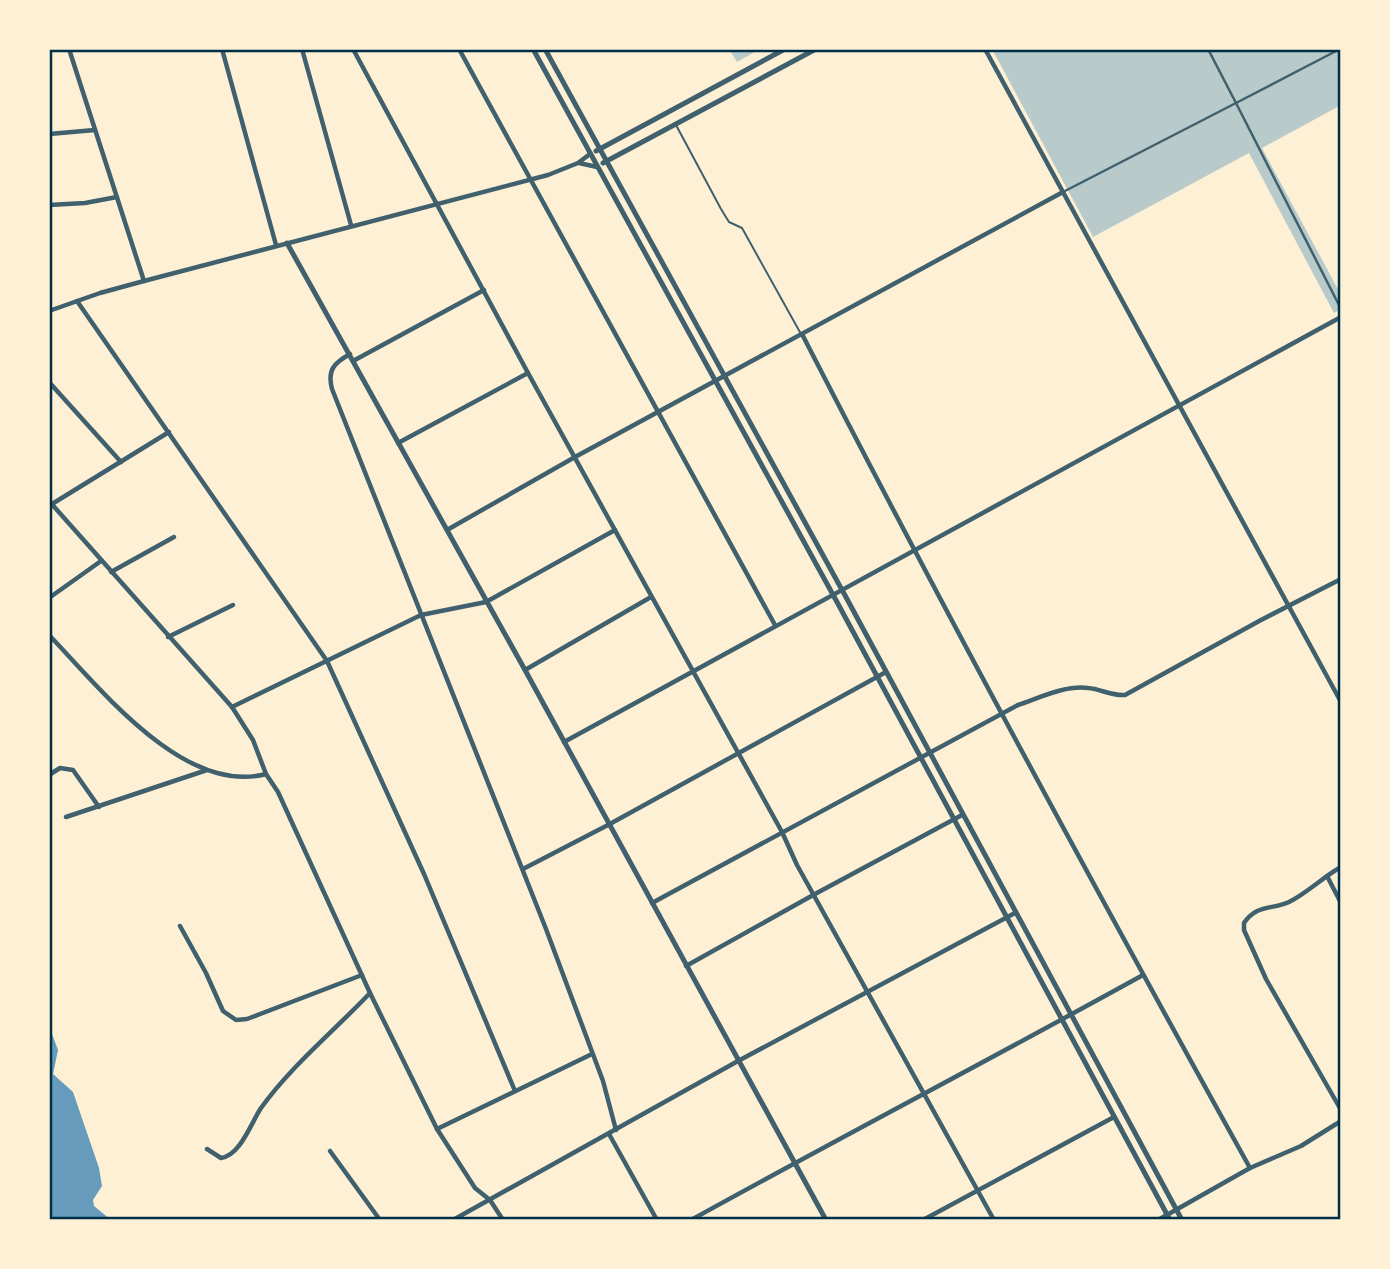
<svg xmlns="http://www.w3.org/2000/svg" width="1390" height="1269" font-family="'DM Sans',sans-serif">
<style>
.green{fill:#b9caca}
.water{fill:#669bbc}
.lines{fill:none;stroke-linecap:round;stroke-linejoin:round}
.service{stroke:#3f606c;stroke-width:2}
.pedestrian{stroke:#3f606c;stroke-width:2.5}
.minor{stroke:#3f606c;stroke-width:4.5}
.tertiary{stroke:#3f606c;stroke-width:5}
.neatline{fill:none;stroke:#003049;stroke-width:2.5}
</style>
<rect width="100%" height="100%" fill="#fdf0d5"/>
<g class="green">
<polygon points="729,49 760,49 737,62"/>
<polygon points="992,49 1341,49 1341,105 1262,148 1341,295 1341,309 1334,313 1249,153 1093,237"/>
</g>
<polygon class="water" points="49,1026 58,1050 53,1074 73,1092 99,1168 102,1186 93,1200 94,1206 111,1220 49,1220"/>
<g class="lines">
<polyline class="service" points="676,125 721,209 729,222 742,228 801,334"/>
<g class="pedestrian">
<polyline points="1340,49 1236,103 1341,309"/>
<polyline points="1063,192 1236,103 1208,49"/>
</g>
<g class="minor">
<polyline points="69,49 144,281"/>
<polyline points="222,49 276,245"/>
<polyline points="302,49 351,225"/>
<polyline points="353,49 528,373 782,832 797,865 994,1220"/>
<polyline points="459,49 775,625"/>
<polyline points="985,49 1341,702"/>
<polyline points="49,134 95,130"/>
<polyline points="579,163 597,167"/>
<polyline points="49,205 85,203 117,197"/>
<polyline points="77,301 327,661 424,874 515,1091"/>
<polyline points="49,311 100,293 144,281 548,175 578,163 590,154"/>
<path d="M802 334C946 615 1097 892 1250 1168"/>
<path d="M350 354C334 363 327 370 332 389L546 929 603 1081 616 1130"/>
<polyline points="353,361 484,290"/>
<polyline points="49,382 121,462"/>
<polyline points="398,443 528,373"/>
<polyline points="49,501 232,707 253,740 266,774 278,792 370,993 437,1129 475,1188 490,1200 503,1220"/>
<polyline points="52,504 169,432"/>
<polyline points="447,530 575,457 1063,192"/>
<polyline points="111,572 174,537"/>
<polyline points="49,598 101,561"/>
<path d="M49 635C99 687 184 796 266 774"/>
<polyline points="168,637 233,605"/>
<polyline points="525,670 651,597"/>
<polyline points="232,707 421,615 486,602 615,530"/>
<polyline points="564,742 1341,317"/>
<polyline points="49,775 60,768 73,770 99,807"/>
<polyline points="66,817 207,770"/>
<path d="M1341 867C1323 877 1307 893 1289 902 1271 910 1257 904 1244 923V930L1266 979 1341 1110"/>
<polyline points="523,869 608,825 886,672"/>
<polyline points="1327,876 1341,903"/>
<path d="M652 903 1018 705C1039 698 1065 685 1088 688 1101 689 1111 696 1125 695L1261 620 1341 579"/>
<polyline points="180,926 206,973 223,1011 236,1020 247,1019 362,975"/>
<polyline points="686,966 815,894 962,815"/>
<polyline points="437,1129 592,1054"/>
<polyline points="609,1134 657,1220"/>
<path d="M207 1149 221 1158C240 1156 251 1123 261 1108 291 1066 334 1031 370 993"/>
<polyline points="330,1151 380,1220"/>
<polyline points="453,1220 738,1061 1015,913"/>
<path d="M691 1220C841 1137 993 1058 1143 975"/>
<polyline points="923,1220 1114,1117"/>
<polyline points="1158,1220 1250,1168 1301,1146 1341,1121"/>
</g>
<g class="tertiary">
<polyline points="533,49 837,602 1170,1220"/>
<polyline points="545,49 847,599 1182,1220"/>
<polyline points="596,151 785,49"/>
<polyline points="603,163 816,49"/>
<polyline points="287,243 525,670 826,1220"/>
</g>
</g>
<rect width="1390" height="1269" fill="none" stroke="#fdf0d5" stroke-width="102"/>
<rect x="51" y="51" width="1288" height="1167" class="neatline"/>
</svg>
